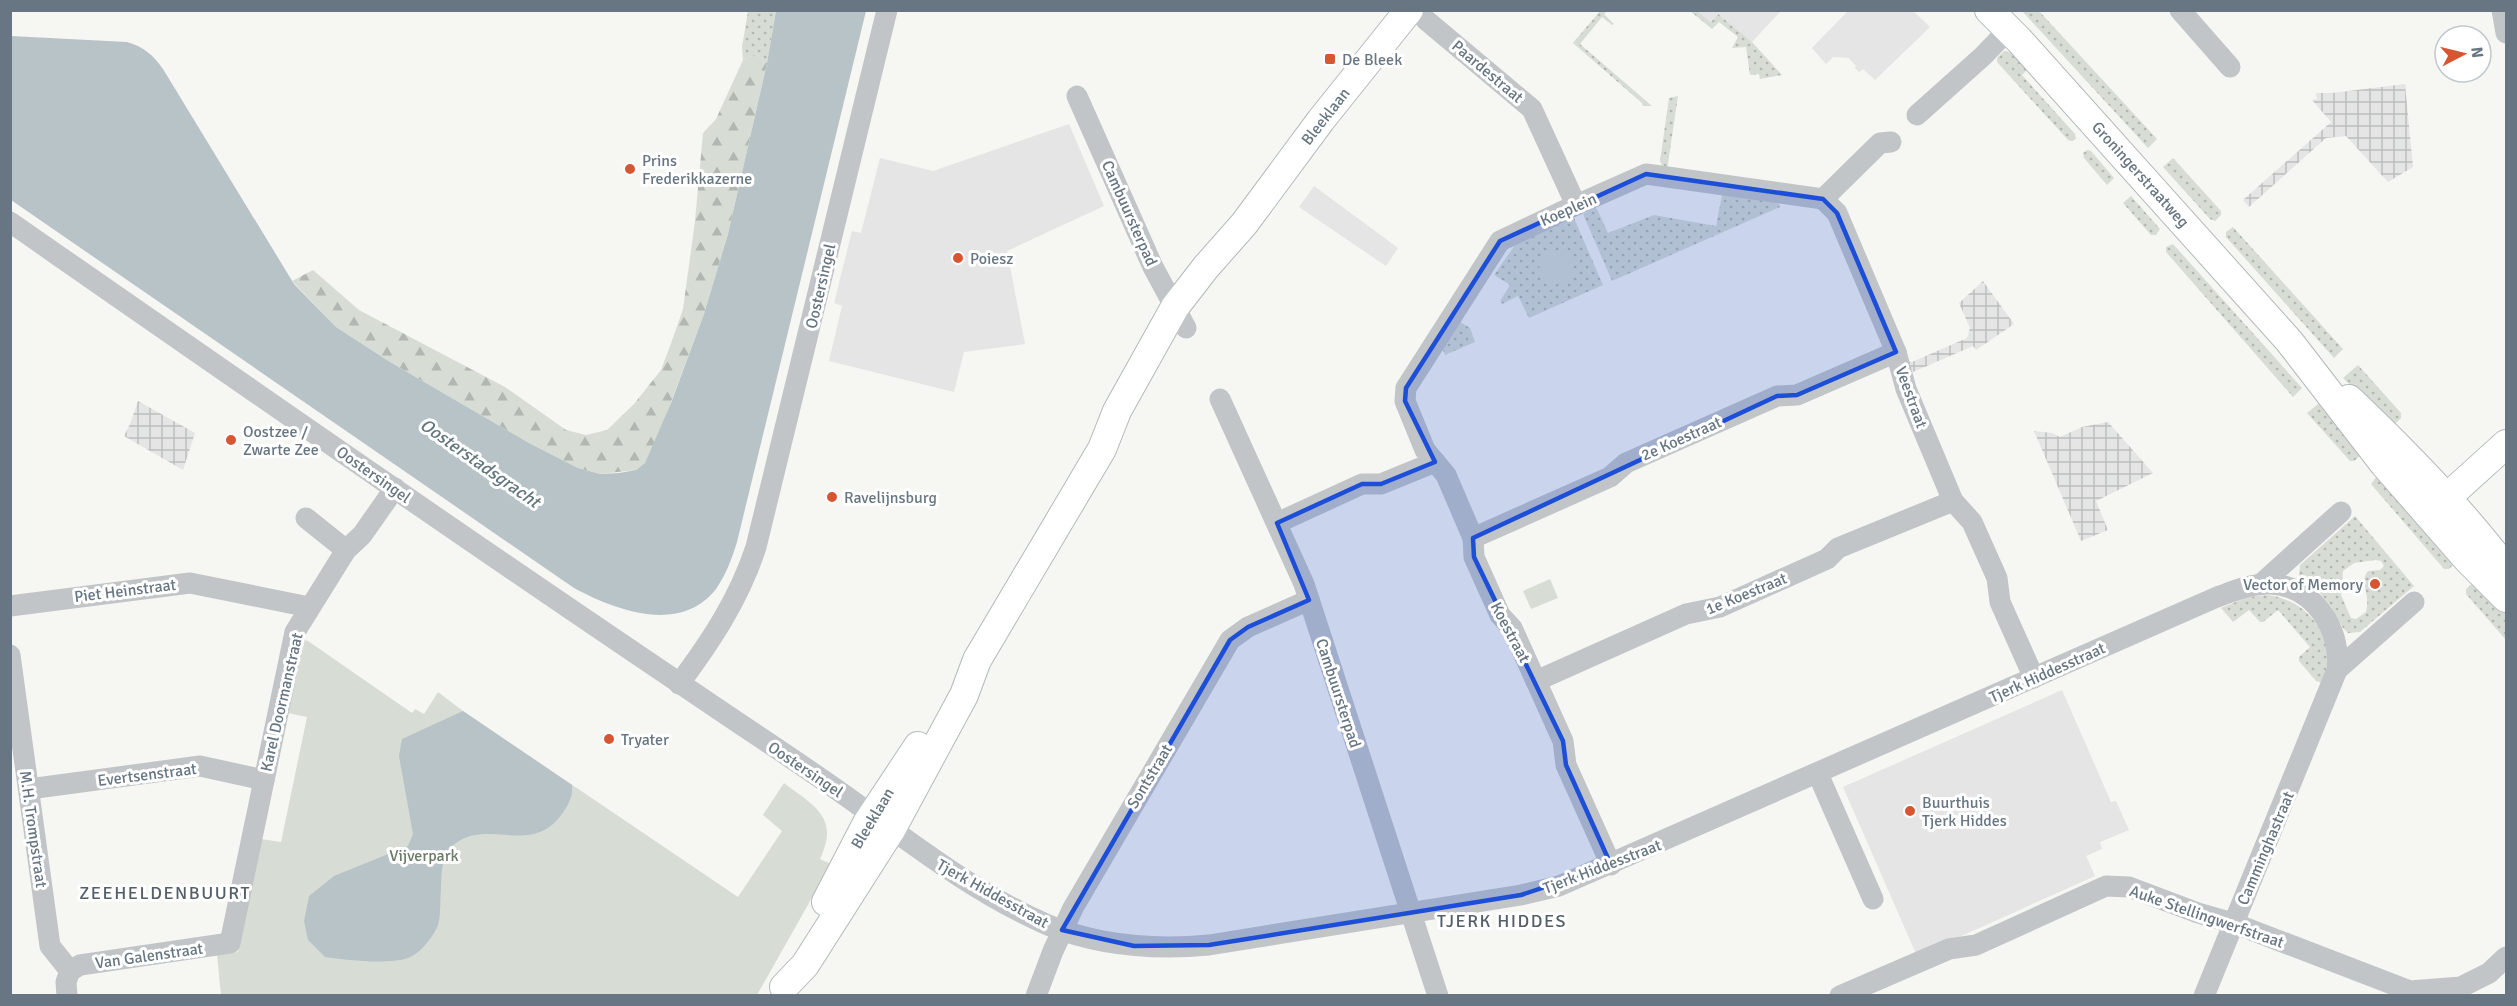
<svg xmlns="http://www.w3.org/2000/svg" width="2517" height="1006" font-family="Signika,sans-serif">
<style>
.built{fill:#e4e5e4}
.industrial{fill:url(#industrial-grid)}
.grass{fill:url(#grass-dots);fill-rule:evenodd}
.forest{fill:url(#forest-firs)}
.park{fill:#d7ddd4}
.water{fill:#b8c3c7}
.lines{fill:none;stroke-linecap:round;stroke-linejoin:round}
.secondary-casing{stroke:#b4b9bc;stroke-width:30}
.street{stroke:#c1c5c8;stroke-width:21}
.secondary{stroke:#fff;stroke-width:28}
.marked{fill:#1d4ed8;fill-opacity:0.2;stroke:#1d4ed8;stroke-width:4.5;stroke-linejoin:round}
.poi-dot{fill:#d85531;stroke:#fff;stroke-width:2}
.labels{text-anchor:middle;stroke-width:6;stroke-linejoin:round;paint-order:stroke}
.poi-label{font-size:16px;fill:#677682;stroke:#fff;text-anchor:start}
.street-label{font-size:16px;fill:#677682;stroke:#fff}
.park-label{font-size:16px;fill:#697a65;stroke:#fff}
.water-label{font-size:18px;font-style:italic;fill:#63777f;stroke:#fff}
.neighbourhood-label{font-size:18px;letter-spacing:1.5px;fill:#545f68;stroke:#fff}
</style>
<defs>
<pattern id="industrial-grid" width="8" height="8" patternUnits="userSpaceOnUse" patternTransform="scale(1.5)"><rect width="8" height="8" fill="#e4e5e4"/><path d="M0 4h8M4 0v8" fill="none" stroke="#bdbebe"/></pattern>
<pattern id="grass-dots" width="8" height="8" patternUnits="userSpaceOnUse" patternTransform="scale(1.5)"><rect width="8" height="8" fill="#d7ddd4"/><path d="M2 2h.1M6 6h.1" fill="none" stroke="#b2b8b1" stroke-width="1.8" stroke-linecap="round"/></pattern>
<pattern id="forest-firs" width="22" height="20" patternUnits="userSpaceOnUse" patternTransform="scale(1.5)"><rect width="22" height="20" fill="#d7ddd4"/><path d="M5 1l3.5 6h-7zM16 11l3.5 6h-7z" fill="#b2b8b1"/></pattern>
</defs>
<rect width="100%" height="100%" fill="#f6f6f3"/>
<g class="built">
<polygon points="1697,11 1781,11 1752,42 1718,14 1711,22"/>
<polygon points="1848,11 1913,11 1930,27 1875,80 1863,69 1859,72 1855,68 1856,66 1849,58 1833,57 1826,64 1812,48"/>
<polygon points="1069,124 1104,206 1007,251 1025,344 964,352 954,392 829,361 842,306 834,303 852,231 861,233 880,158 933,171"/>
<polygon points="1314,186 1398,248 1386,266 1299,207"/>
<polygon points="2062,690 2111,802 2116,801 2129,830 2100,842 2102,849 2086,856 2095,876 1917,956 1843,787"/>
</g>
<g class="industrial">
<polygon points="2405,84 2413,167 2388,182 2346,136 2326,138 2249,207 2243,200 2331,122 2312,100 2317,99 2316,93 2332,93"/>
<polygon points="1983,281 2014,324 1976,350 1973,346 1913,372 1908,361 1912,362 1967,338 1970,328 1959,303"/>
<polygon points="138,401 195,433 183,470 124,436 130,424"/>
<polygon points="2108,422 2153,473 2096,501 2108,530 2081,541 2034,431 2052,433 2060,437 2082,427"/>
</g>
<g class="grass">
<polygon points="748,11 776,11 767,63 756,54 743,60 742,47"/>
<polygon points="1600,11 1607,11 1604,14 1614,24 1612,25 1602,17 1580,44 1652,106 1643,106 1642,103 1573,43"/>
<polygon points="1690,11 1697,11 1711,22 1718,14 1752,42 1782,75 1760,79 1759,74 1750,75 1746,47 1732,48 1738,37 1719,22 1712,29"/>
<polygon points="2022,11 2039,11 2157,139 2148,148"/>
<polygon points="2004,51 2012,53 2027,70 2022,75 2075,134 2076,139 2071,141 2068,140 1997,62 1997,58"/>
<polygon points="1678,96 1667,170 1663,168 1660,161 1669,98"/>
<polygon points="2087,150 2091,151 2114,178 2107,185 2084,158 2083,153"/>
<polygon points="2173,158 2221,211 2221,215 2215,221 2210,219 2163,167"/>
<polygon points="1722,195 1778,202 1780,207 1612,281 1583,214 1596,207 1608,233 1654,215 1716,226"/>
<polygon points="2131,196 2160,229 2156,235 2151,235 2123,203"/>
<polygon points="1574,218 1603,285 1529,318 1518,296 1502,304 1500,301 1510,285 1494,275 1517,242"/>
<polygon points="2233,227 2343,349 2334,358 2226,237 2226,232"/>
<polygon points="2173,244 2302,388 2293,397 2166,252 2166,247"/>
<polygon points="1455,319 1470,328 1475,342 1445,355 1441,345"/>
<polygon points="2358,365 2401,413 2401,418 2394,425 2390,425 2343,378"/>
<polygon points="2323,400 2361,455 2354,461 2350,461 2307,413"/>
<polygon points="2377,476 2455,563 2449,569 2444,569 2371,484"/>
<path d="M2355 516 2414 586 2360 632 2348 633 2343 628 2330 605 2318 591 2302 581 2299 576 2300 565ZM2375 560 2381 561 2384 566 2380 570 2368 571C2359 581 2371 595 2366 612L2356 619 2351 618 2341 595 2343 571 2354 563Z"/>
<polygon points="2473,583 2506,611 2506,640 2466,594 2466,589"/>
<path d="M2267 595C2310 600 2340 641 2322 683L2316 681 2299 661V657L2310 647 2278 610 2263 622H2260L2249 610 2233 622 2221 608 2248 597Z"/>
</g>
<polygon class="forest" points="756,54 767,63 728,234 704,314 656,442 645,463 636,470 600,474 578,468 529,443 390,362 336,327 292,281 313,270 359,310 505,387 566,430 586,435 607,430 634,404 661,370 673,338 683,309 695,221 703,133 716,119 743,60"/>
<g class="park">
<polygon points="1565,247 1577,275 1549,288 1536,260"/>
<polygon points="1550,579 1558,598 1531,609 1523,591"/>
<path d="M304 640 308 641 412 713 415 709 424 714 438 692 463 711 738 897 782 831 763 815 784 783C814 806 840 817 820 859L831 864 757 995H221L217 955 238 952 261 839 281 842 307 717 288 713Z"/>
</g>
<g class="water">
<path d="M776 11H866L737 542C732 558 726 575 716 589 680 635 615 610 574 588L11 200V36L127 42C144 47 153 55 163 69L294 284 336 327 390 362 529 443 578 468 600 474 619 473 636 470 645 463 671 403 704 314 728 234 767 63Z"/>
<path d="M463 711 572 785C573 797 569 804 562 814 532 856 489 819 456 843 441 854 442 870 441 888 440 899 441 914 438 925 433 937 420 954 408 958 387 965 346 960 325 957L308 940 304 921 309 896 334 876 408 846 413 834 399 756 402 739Z"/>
</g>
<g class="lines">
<g class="secondary-casing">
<g id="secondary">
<polyline points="1989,10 2019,40 2289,341 2384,464 2467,559 2506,598"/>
<path d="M2349 399C2405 452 2460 508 2506 569"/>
<polyline points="2432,511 2506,444"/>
<polyline points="826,902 867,823 918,746"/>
<polyline points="784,987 805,965 891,830 964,695 977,660 1102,449 1117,411 1175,307 1206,267 1244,224 1321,120 1409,10"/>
</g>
</g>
<g class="street">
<polyline points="1418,10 1426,20 1532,109 1576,205"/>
<polyline points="2180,10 2230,67"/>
<polyline points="2502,10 2506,33"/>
<polyline points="1077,96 1153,267 1186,328"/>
<polyline points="1917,115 1983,56 2009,29"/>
<polyline points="1891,142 1880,143 1823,199 1837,213 1896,352 1906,389 1953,501 1972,522 1997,578 2000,602 2034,678"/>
<path d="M10 222C243 384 474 545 709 703 756 735 804 766 850 799 911 843 978 895 1048 925 1099 946 1154 950 1209 945L1521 895 1559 886 2217 597C2234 591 2252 583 2271 584 2314 586 2342 630 2337 670L2204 996"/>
<polyline points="1220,399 1304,584 1438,996"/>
<polyline points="306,518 346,550"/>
<polyline points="1277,523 1362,484 1381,484 1435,462"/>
<polyline points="1473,538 1610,477 1626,463 1777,396 1797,395 1896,352"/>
<polyline points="2261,584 2341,512"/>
<polyline points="10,606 190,583 309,607"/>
<polyline points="10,655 50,946 70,971"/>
<polyline points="2337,670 2414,602"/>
<polyline points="1536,681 1686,614 1720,607 1827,559 1838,548 1953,501"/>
<path d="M679 684C711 641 739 599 756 547L887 10"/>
<polyline points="1818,774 1873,899"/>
<polyline points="29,789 200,766 264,780"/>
<polyline points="1611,865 1566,765 1563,741 1512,628 1500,615 1474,557 1473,538 1446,475 1425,450 1405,401 1406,388 1500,241 1576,205 1646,174 1823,199"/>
<polyline points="70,971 80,965 230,943 295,632 346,550 362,535 395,488"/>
<polyline points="67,996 66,982 70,971"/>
<polyline points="1036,996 1053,951 1073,908 1230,640 1248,627 1309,600"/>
<polyline points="1840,996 1949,949 1976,945 2106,886 2129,887 2198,913 2233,923 2410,991 2461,987 2489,973 2506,957"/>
</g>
<use href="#secondary" class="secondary"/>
</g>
<path class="marked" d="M1646 174 1823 199 1837 213 1896 352 1797 395 1777 396 1473 538 1474 557 1563 741 1566 765 1611 865 1521 895 1209 945 1134 946 1062 930 1230 640 1248 627 1309 600 1277 523 1362 484H1381L1435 462 1405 401 1406 388 1500 241Z"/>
<g class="poi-dot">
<rect x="1324" y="53" width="12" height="12" rx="3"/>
<circle cx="630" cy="169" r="6"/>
<circle cx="958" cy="258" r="6"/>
<circle cx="231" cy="440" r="6"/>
<circle cx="832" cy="497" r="6"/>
<circle cx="2375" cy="584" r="6"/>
<circle cx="609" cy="739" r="6"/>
<circle cx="1910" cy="811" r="6"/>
</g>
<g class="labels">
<g class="poi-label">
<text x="1342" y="65">De Bleek</text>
<text x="642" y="166">Prins<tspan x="642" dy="18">Frederikkazerne</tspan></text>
<text x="970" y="264">Poiesz</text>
<text x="243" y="437">Oostzee /<tspan x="243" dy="18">Zwarte Zee</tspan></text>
<text x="844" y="503">Ravelijnsburg</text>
<text x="2363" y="590" text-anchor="end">Vector of Memory</text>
<text x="621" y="745">Tryater</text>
<text x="1922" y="808">Buurthuis<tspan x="1922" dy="18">Tjerk Hiddes</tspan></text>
</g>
<g class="street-label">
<text transform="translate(1488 71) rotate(40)" y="6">Paardestraat</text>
<text transform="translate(1325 116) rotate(-52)" y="6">Bleeklaan</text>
<text transform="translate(2141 174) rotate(48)" y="6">Groningerstraatweg</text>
<text transform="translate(1568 209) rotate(-24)" y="6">Koeplein</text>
<text transform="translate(1130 213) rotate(66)" y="6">Cambuursterpad</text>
<text transform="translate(820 286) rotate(-77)" y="6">Oostersingel</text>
<text transform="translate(1912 397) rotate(70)" y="6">Veestraat</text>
<text transform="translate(1681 438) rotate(-24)" y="6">2e Koestraat</text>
<text transform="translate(374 474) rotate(35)" y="6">Oostersingel</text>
<text transform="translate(125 590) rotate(-7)" y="6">Piet Heinstraat</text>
<text transform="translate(1746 593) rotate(-22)" y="6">1e Koestraat</text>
<text transform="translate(1511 632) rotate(62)" y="6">Koestraat</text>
<text transform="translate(2047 672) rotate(-24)" y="6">Tjerk Hiddesstraat</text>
<text transform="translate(1339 693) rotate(72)" y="6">Cambuursterpad</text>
<text transform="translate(281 702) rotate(-77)" y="6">Karel Doormanstraat</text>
<text transform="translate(806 769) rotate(34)" y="6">Oostersingel</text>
<text transform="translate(147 774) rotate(-7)" y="6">Evertsenstraat</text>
<text transform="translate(1149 776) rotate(-59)" y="6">Sontstraat</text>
<text transform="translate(872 818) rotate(-59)" y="6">Bleeklaan</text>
<text transform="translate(34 829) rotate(82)" y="6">M.H. Trompstraat</text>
<text transform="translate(2265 848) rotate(-67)" y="6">Camminghastraat</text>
<text transform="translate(1602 866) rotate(-21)" y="6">Tjerk Hiddesstraat</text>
<text transform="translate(993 893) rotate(29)" y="6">Tjerk Hiddesstraat</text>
<text transform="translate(2207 916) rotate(19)" y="6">Auke Stellingwerfstraat</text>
<text transform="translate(149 955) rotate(-8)" y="6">Van Galenstraat</text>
</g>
<g class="park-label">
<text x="424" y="861">Vijverpark</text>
</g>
<g class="water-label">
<text transform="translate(480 463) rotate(35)" y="6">Oosterstadsgracht</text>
</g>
<g class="neighbourhood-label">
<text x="165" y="899">ZEEHELDENBUURT</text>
<text x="1502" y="927">TJERK HIDDES</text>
</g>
</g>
<rect width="2517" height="1006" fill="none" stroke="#677682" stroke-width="24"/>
<g transform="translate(2463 54) rotate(83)"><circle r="28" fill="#ffffff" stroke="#c2c8cd" stroke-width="1.5"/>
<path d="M0-4.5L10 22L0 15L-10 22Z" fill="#d85531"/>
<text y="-9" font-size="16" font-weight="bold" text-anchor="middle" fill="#677682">N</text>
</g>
</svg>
